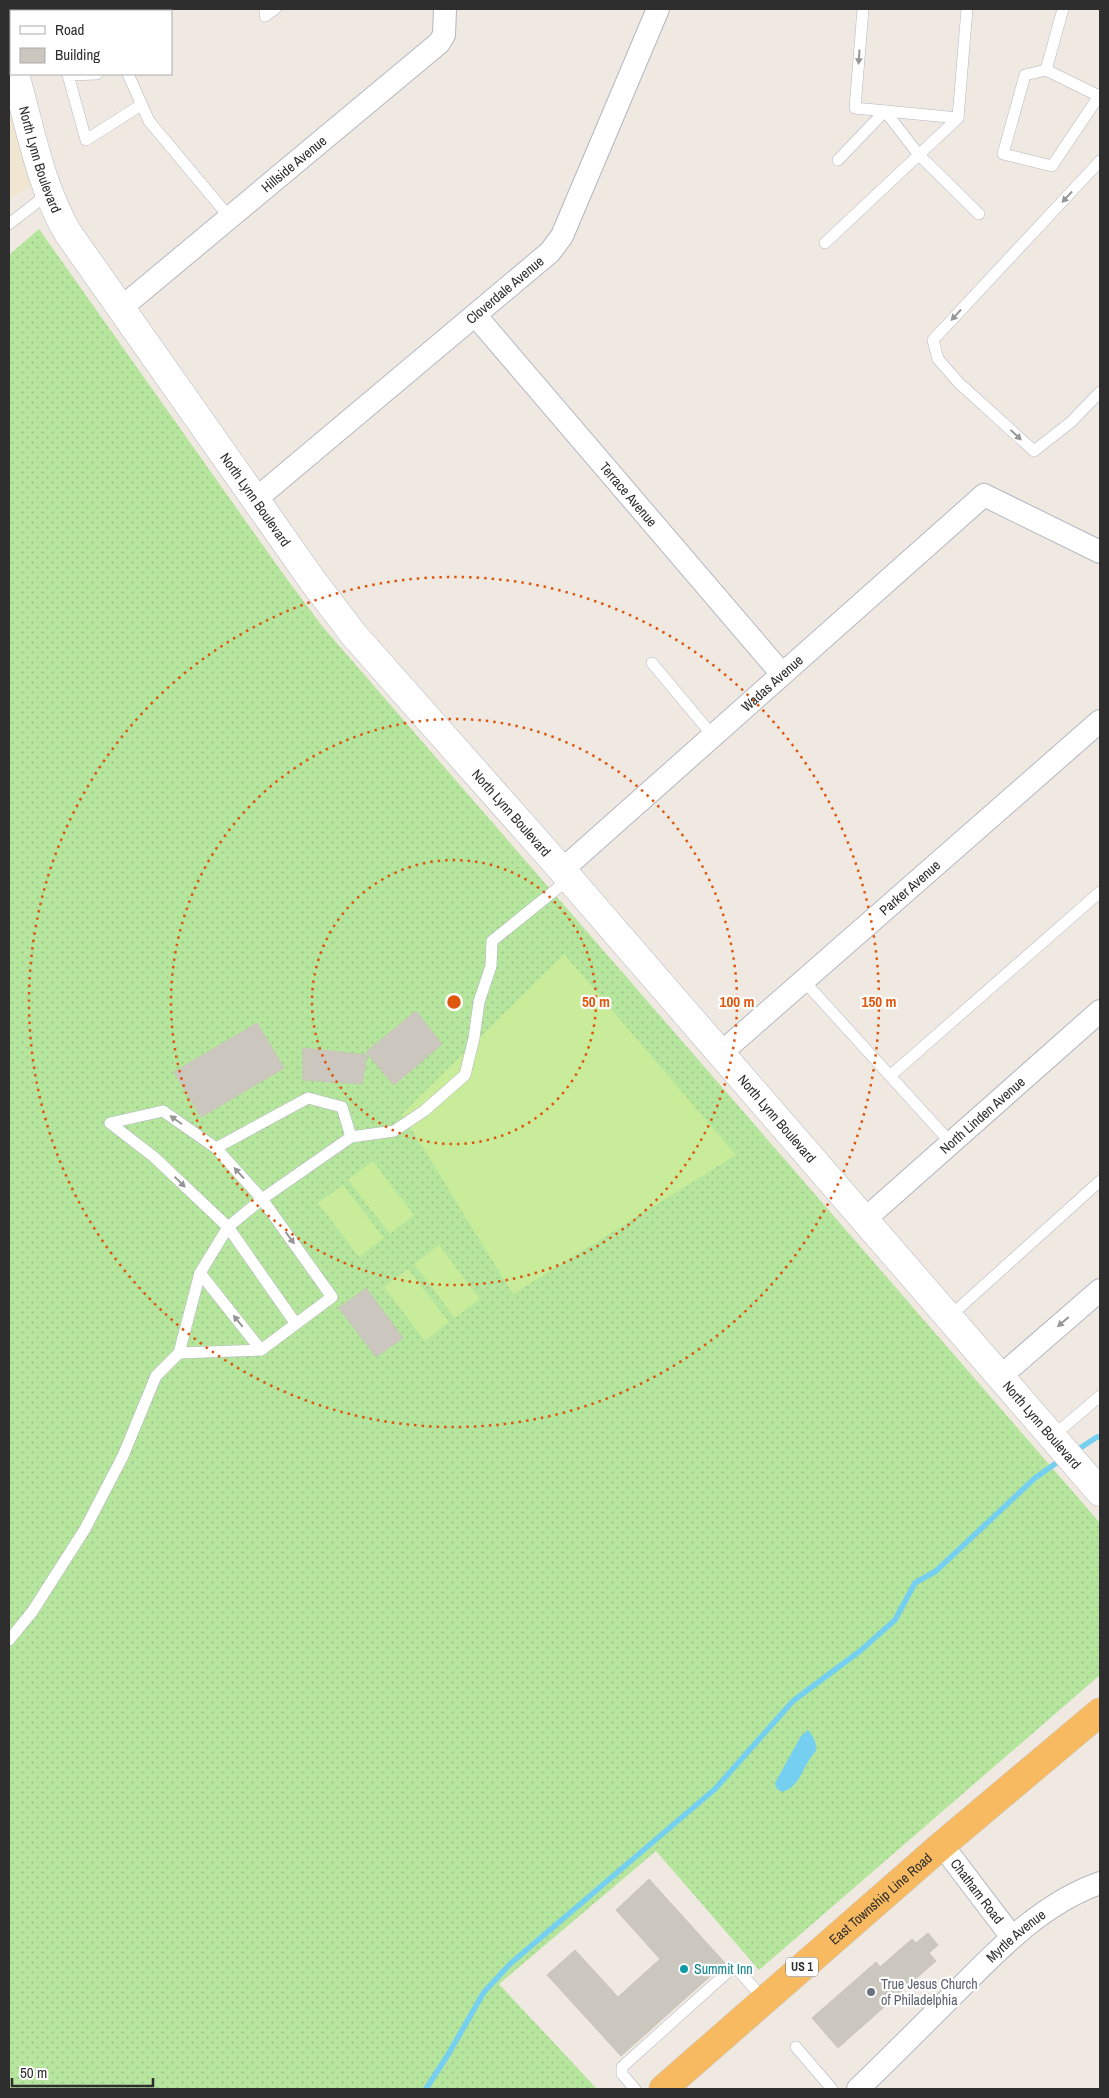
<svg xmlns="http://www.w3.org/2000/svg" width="1109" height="2098" font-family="'Archivo Narrow',sans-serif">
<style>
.education{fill:#f0e6d1}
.grass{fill:url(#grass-dots)}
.pitch{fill:#c9ec9a}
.water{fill:#75cff0}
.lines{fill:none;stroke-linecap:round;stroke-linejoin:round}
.stream{stroke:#75cff0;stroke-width:5.5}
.building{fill:#cbc7bf;stroke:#cbc5ba}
.service-casing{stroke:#b4b7c1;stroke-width:12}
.minor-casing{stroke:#b4b7c1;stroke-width:24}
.tertiary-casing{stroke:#b4b7c1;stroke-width:29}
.trunk-casing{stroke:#c9c9c9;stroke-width:29}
.service{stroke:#fff;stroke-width:11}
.minor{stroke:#fff;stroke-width:22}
.tertiary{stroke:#fff;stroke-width:28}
.trunk{stroke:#f8ba60;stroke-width:28}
.oneway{fill:#969696}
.ring{fill:none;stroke:#df570e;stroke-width:2.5;stroke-dasharray:2.5 5}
.culture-dot{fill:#0f9aa8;stroke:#fff;stroke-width:2}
.worship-dot{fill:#6b7280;stroke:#fff;stroke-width:2}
.labels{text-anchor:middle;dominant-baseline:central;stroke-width:4.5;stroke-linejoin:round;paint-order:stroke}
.shield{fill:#fff;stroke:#6d6d6d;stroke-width:1}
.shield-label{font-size:12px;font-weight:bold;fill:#2e2e2e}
.street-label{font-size:14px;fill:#2e2e2e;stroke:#fff}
.culture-label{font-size:14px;fill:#0d838f;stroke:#fff;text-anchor:start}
.worship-label{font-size:14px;fill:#5b616d;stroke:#fff;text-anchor:start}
.centre{fill:#df570e;stroke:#fff;stroke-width:2.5}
.ring-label{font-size:15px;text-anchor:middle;font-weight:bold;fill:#df570e;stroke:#fff;stroke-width:4.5;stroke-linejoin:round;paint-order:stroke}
</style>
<defs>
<pattern id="grass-dots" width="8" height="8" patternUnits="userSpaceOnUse" patternTransform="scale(1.25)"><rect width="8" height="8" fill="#b6e59e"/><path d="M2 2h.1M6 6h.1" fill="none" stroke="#9dc588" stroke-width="1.8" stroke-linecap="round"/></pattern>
</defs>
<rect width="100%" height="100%" fill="#efe9e1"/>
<path class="education" d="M9 111 33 183 9 201Z"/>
<path class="grass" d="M39 229 281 571 322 626 1100 1523V1675L759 1970 656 1851 499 1984 597 2089H9V255Z"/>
<g class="pitch">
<path d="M564 954 736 1155 513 1294 402 1114Z"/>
<path d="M373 1161 414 1215 390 1234 348 1180Z"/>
<path d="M343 1185 384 1238 359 1257 318 1203Z"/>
<path d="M439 1245 480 1299 455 1318 414 1264Z"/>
<path d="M408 1269 449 1322 425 1341 384 1287Z"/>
</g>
<path class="water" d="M808 1730C812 1735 816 1741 816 1747 817 1752 813 1754 811 1757 801 1771 800 1786 782 1792L776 1788 775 1783 801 1736Z"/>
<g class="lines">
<g class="stream">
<path d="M1074 1452 1097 1437H1100"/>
<path d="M426 2089 449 2053 484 1992 510 1964 715 1789 793 1701 860 1651 895 1620 915 1583 936 1571 1035 1478 1062 1459"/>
</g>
</g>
<g class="building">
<path d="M416 1011 442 1044 394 1085 366 1052Z"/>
<path d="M257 1023 284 1068 201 1117 174 1072Z"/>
<path d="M303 1048 367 1055 362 1084 303 1080Z"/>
<path d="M366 1288 403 1338 376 1357 339 1308Z"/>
<path d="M649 1879 725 1963 621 2056 547 1975 575 1950 618 1997 660 1959 616 1910Z"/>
<path d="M928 1933 938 1945 929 1953 936 1961 838 2048 812 2018 876 1962 880 1967 912 1939 916 1943Z"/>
</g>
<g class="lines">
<defs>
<g id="service">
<path d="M33 9V11"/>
<path d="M128 9 129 11"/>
<path d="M265 9V16L275 9"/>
<path d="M863 9 855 108 958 118 967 9"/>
<path d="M1046 70 1099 96 1052 166 1003 154 1025 75Z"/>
<path d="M1046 70 1063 9"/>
<path d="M97 74 68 75 86 140 141 105"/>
<path d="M128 74 149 121 230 218"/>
<path d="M838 160 885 111 919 155 979 214"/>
<path d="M1100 161 933 340 938 359 959 383 1034 451 1071 422 1100 392"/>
<path d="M9 224 49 193"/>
<path d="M825 243 958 118"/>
<path d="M652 663 713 736"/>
<path d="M803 980 951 1143"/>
<path d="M890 1076 1100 892"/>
<path d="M216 1148 308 1098 342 1107 351 1137"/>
<path d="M200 1273 179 1353 261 1350"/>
<path d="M949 1317 1100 1181"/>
<path d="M296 1324 228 1227 154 1157 110 1123 163 1111 216 1148 262 1199 332 1297 261 1350 200 1273 228 1227 262 1199 351 1137 394 1131 424 1111 465 1075 474 1038 479 1002 491 966 492 941 569 879"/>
<path d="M1053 1436 1100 1396"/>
<path d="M9 1640 32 1612 85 1529 123 1456 156 1376 179 1353"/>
<path d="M796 2047 832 2089"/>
<path d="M635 2089 622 2074V2067L730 1970 736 1968 765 2000"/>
</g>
<g id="minor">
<path id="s1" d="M121 308 439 43 444 35 445 9"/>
<path id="s2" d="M475 315 782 674"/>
<path id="s3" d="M256 499 550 252 562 236 658 9"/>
<path id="s4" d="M562 870 984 495 1100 552"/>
<path id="s5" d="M721 1053 1100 721"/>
<path id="s6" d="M864 1220 1100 1011"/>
<path d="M1001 1376 1100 1290"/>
<path id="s7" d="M942 1845 1012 1937"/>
<path id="s8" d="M858 2089C891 2057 923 2025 956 1992 999 1949 1041 1904 1100 1883"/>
</g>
<g id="tertiary">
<path id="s9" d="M15 74C30 127 40 185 68 233L312 580 354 635 562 870 1100 1492"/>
</g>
<g id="trunk">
<path id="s10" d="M663 2089 942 1845 1100 1712"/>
</g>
</defs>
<use href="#service" class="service-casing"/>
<use href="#minor" class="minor-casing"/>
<use href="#tertiary" class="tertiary-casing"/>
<use href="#trunk" class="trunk-casing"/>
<use href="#service" class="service"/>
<use href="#minor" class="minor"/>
<use href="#tertiary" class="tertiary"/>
<use href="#trunk" class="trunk"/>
</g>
<defs><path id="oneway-solid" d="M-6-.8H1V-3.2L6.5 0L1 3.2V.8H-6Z" transform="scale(1.25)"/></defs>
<g class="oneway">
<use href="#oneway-solid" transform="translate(859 57) rotate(94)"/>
<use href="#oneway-solid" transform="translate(1067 197) rotate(133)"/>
<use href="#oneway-solid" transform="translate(956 315) rotate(133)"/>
<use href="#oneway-solid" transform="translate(1016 435) rotate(43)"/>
<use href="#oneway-solid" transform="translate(176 1120) rotate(-145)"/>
<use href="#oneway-solid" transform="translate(239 1173) rotate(-132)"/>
<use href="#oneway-solid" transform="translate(180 1182) rotate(44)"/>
<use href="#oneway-solid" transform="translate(290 1238) rotate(54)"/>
<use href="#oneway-solid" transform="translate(238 1321) rotate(-129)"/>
<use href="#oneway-solid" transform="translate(1063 1322) rotate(139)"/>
</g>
<g class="ring">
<circle cx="454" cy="1002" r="142"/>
<circle cx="454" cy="1002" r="283"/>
<circle cx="454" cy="1002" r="425"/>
</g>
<circle class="culture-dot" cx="684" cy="1969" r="5"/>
<circle class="worship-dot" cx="871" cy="1992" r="5"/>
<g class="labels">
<rect class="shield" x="786" y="1957.5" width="32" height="19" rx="4"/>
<g class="shield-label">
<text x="802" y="1967">US 1</text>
</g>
<g class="street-label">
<text stroke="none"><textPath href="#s9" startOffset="89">North Lynn Boulevard</textPath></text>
<text stroke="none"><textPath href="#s1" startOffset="225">Hillside Avenue</textPath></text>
<text stroke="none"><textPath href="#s3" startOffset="325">Cloverdale Avenue</textPath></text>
<text stroke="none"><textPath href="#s2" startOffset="236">Terrace Avenue</textPath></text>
<text stroke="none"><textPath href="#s9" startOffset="494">North Lynn Boulevard</textPath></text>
<text stroke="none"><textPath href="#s4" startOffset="281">Wadas Avenue</textPath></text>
<text stroke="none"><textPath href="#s9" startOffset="899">North Lynn Boulevard</textPath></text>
<text stroke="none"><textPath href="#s5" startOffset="251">Parker Avenue</textPath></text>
<text stroke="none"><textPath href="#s6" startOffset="158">North Linden Avenue</textPath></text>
<text stroke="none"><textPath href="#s9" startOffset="1304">North Lynn Boulevard</textPath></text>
<text stroke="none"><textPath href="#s9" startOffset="1709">North Lynn Boulevard</textPath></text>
<text stroke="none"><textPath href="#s7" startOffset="58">Chatham Road</textPath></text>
<text stroke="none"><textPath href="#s10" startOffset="289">East Township Line Road</textPath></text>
<text stroke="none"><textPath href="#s8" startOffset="220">Myrtle Avenue</textPath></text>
</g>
<g class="culture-label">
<text x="694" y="1969">Summit Inn</text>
</g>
<g class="worship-label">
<text x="881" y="1984">True Jesus Church<tspan x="881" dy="16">of Philadelphia</tspan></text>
</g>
</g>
<circle cx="454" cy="1002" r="8" class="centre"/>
<g class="ring-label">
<text x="596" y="1007">50 m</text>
<text x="737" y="1007">100 m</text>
<text x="879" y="1007">150 m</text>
</g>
<rect width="1109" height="2098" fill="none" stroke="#2e2e2e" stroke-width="20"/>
<rect x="10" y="10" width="162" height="65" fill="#ffffff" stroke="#ababab"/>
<rect x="20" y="26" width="25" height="8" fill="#ffffff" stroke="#ababab"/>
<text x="55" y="35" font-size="15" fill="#2e2e2e">Road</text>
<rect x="20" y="48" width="25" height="15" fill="#cbc7bf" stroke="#ababab"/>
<text x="55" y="60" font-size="15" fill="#2e2e2e">Building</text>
<path d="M12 2078v8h141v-8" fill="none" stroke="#2e2e2e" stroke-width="2.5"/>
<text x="20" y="2078" font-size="15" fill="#2e2e2e" stroke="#ffffff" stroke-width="4" paint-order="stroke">50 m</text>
</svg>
